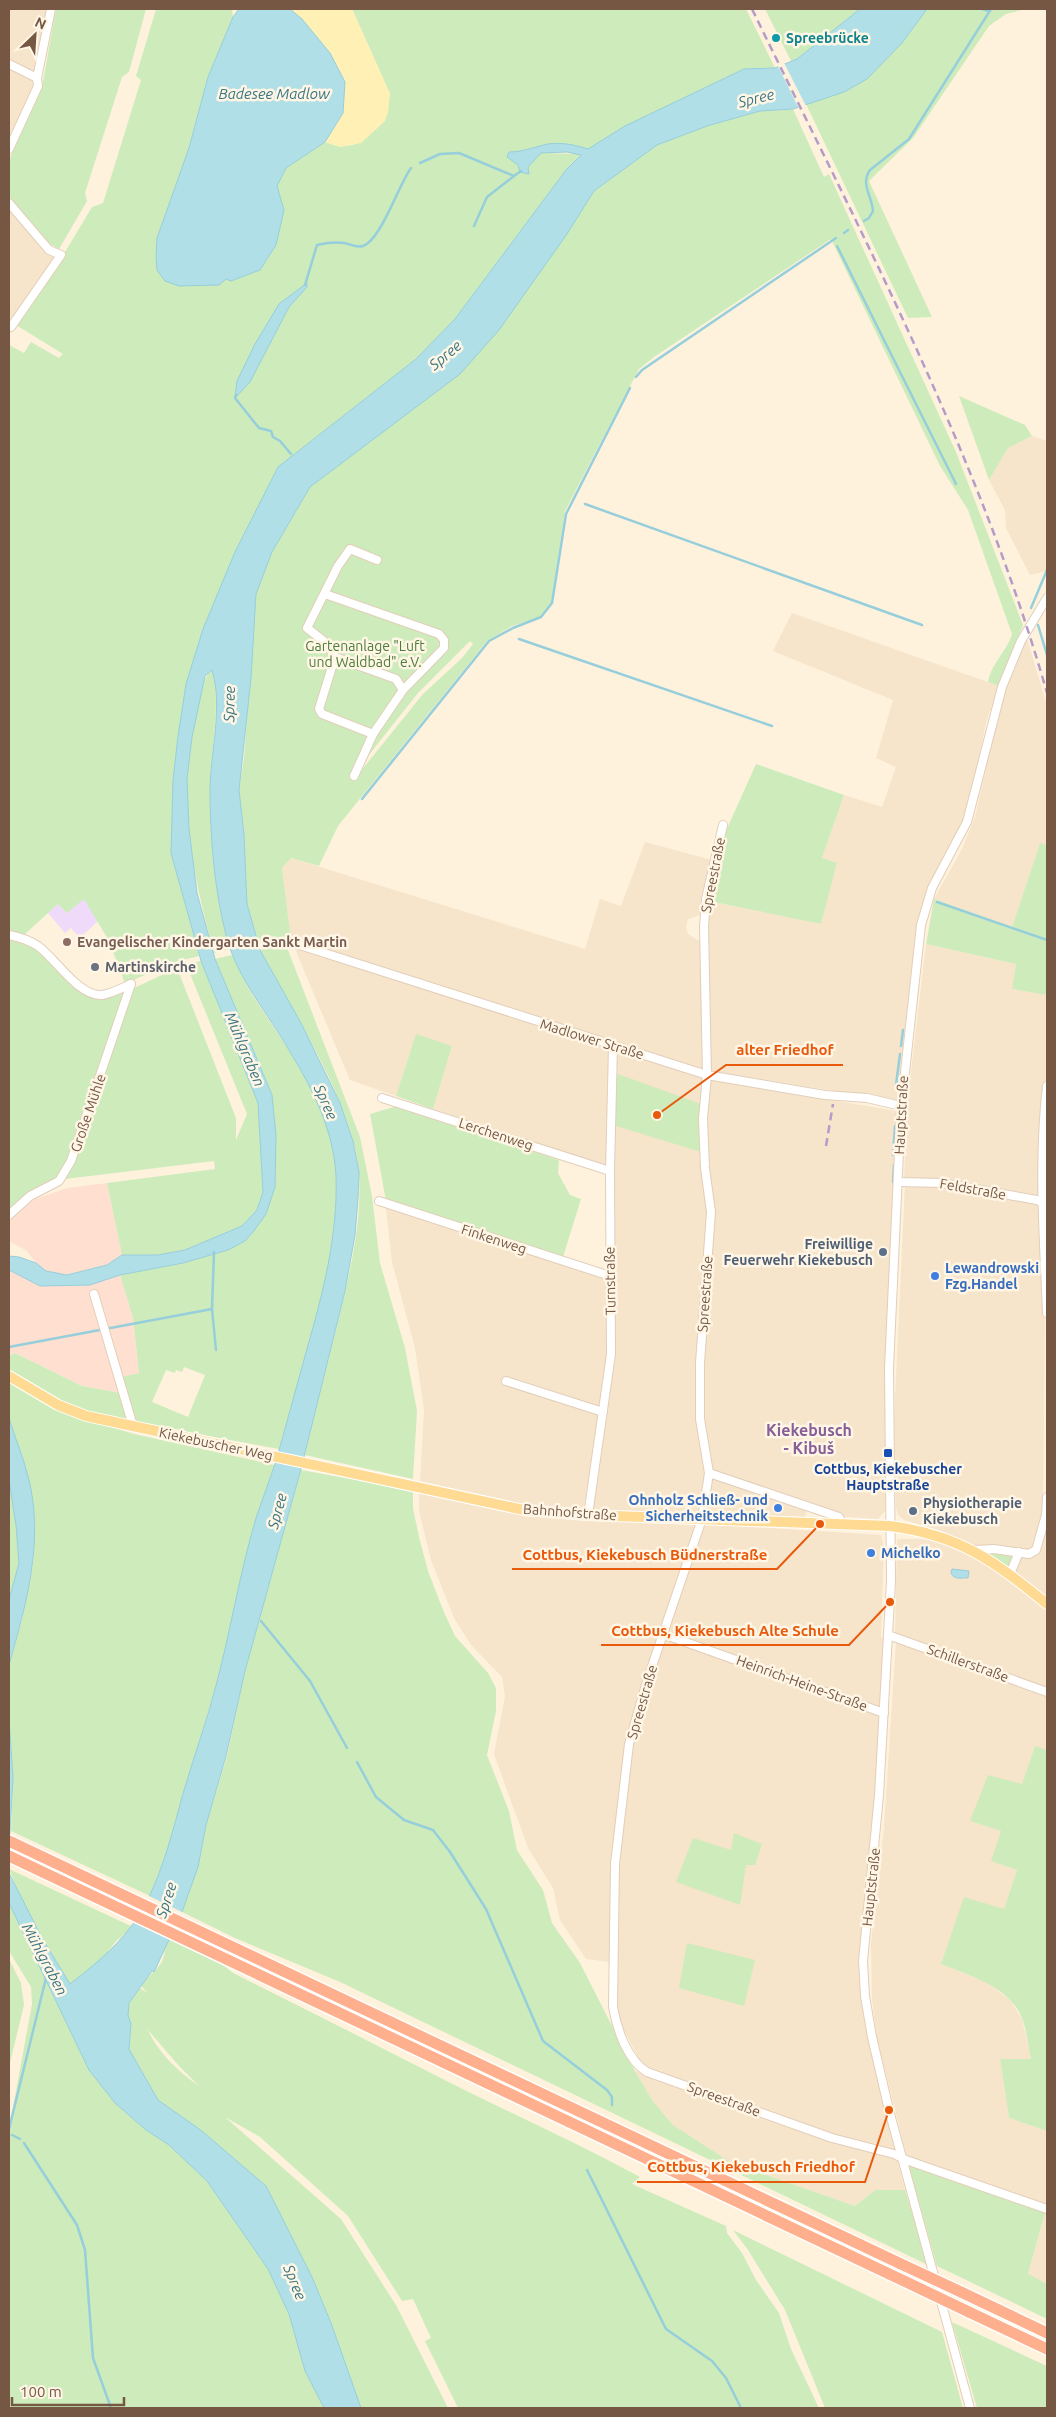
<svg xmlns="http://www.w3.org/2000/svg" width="1056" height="2417" font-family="Ubuntu,sans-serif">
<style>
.residential{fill:#f6e4cb}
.commercial{fill:#ffe0d0}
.education{fill:#efdafa}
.green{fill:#ceecbb;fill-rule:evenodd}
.sand{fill:#fff1b6}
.water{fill:#b1dfe8;stroke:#96cedb}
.pier{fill:#fef2dd}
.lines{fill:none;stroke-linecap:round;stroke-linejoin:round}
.stream{stroke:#96cedb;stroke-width:2.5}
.minor-casing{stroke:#e2ceb9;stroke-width:10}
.major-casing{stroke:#fff;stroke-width:12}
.highway-casing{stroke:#fff;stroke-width:14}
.minor{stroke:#fff;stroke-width:8}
.major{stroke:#ffda93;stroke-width:10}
.highway{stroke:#feaf8e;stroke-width:11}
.rail{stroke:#b49cc7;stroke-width:2.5;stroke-dasharray:8 5;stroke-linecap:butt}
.highway-bridge-casing{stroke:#fff;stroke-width:14;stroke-linecap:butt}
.highway-bridge{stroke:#feaf8e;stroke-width:11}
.culture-dot{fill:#0f9aa8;stroke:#fff6e5;stroke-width:2}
.education-dot{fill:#8d6e63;stroke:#fff6e5;stroke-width:2}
.worship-dot{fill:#6b7280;stroke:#fff6e5;stroke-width:2}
.service-dot{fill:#5c6f8a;stroke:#fff6e5;stroke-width:2}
.shop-dot{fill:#3f7fe0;stroke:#fff6e5;stroke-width:2}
.transit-dot{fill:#1a4fb4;stroke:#fff6e5;stroke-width:2}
.labels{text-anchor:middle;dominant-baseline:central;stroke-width:5;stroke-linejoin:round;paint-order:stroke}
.culture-label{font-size:14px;font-weight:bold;fill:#0d838f;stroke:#fff6e5;text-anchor:start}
.park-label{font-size:14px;fill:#4c7c3b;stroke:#fff6e5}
.street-label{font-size:14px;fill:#755744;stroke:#fff6e5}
.education-label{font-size:14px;font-weight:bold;fill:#785e54;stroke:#fff6e5;text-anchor:start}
.worship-label{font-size:14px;font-weight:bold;fill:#5b616d;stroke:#fff6e5;text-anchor:start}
.service-label{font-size:14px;font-weight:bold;fill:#4e5e75;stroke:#fff6e5;text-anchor:end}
.shop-label{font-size:14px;font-weight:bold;fill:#366cbe;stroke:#fff6e5;text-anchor:start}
.transit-label{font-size:14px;font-weight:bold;fill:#164399;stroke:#fff6e5}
.water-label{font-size:15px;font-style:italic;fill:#3a7684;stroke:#fff6e5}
.quarter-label{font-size:16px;font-weight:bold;fill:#875f99;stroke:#fff6e5}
.leader{fill:none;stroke:#e8590c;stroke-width:2}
.callout-dot{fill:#e8590c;stroke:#fff6e5;stroke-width:2}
.callout-label{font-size:15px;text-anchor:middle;font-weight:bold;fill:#e8590c;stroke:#fff6e5;stroke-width:5;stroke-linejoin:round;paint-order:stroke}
</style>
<rect width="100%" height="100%" fill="#fef2dd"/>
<g class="residential">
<path d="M9 9H48L34 85 9 140Z"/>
<path d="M9 210 44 252 54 258 14 316 9 319Z"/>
<path d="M1032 436 1047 441V571L1030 575 1006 528 1005 510 989 480 1008 448Z"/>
<path d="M792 613 999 686 987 719 966 816 953 844 927 888 923 904 912 964 897 1101 710 1071 706 928 709 901 821 924 837 863 822 858 844 795 882 807 896 767 876 758 893 700 773 651Z"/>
<path d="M1027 638 1047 706V845L1040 843 1012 927 934 899 962 849 975 817 1001 702Z"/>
<path d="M645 842 712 860 700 915 688 919 686 926 688 934 699 941 701 946 702 1069 291 939 282 868 291 858 585 949 600 899 621 906Z"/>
<path d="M926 944 1016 964 1012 989 1047 995V1069L1041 1118 1039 1196 942 1180 904 1179 907 1106Z"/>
<path d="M295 949 609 1047 606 1166 433 1109 452 1046 416 1035 396 1096 350 1080Z"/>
<path d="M622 1052 703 1077 699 1129 707 1213 697 1364 696 1421 705 1471 699 1514 593 1511 614 1355 612 1175 615 1057Z"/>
<path d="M713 1080 896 1111 895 1183 885 1368V1511L878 1519 845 1517 714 1471 711 1465 703 1419 704 1363 713 1212 708 1163 707 1119 710 1082Z"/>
<path d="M905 1184 941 1185 1038 1203 1041 1208 1045 1319 1043 1515 1033 1548 1028 1551 973 1545 942 1531 904 1520 898 1515 896 1508 894 1420Z"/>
<path d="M386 1208 606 1278 608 1354 583 1511 527 1505 420 1481 424 1410 415 1348 392 1262Z"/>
<path d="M712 1477 807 1508 805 1517 707 1514Z"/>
<path d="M419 1493 522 1513 697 1524 642 1681 626 1743 610 1962 586 1959 560 1920 553 1888 528 1848 494 1754 505 1696 502 1677 471 1645 454 1618 431 1560 419 1511Z"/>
<path d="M704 1524 881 1535 884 1546 881 1637 885 1638 881 1709 666 1633Z"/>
<path d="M1047 1525V1597L1014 1572 1021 1556 1030 1557 1039 1550Z"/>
<path d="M897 1539H926L945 1543 971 1554 1009 1578 1047 1609V1689L895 1633Z"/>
<path d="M664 1637 880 1715 876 1798 861 1943 860 1975 867 2035 895 2151 834 2136 642 2065 621 2024 617 2009 619 1861 632 1748 649 1682Z"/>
<path d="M896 1641 1047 1696V1750L1035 1747 1022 1784 970 1821 1001 1831 1017 1870 1004 1910 941 1964 988 1983 1010 2000 1022 2019 1031 2059H1000L1009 2118 1047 2131V2205L907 2158 877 2038 872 2000 871 1943 884 1827Z"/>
<path d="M635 2071 832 2141 897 2159 905 2190H875L855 2206 732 2163 673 2125 652 2100Z"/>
<path d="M1045 2213 1047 2214V2284L1028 2275Z"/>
</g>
<g class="commercial">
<path d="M107 1183 122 1255 107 1265 67 1275 46 1271 36 1263 27 1251 9 1241V1220L27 1202 67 1188Z"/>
<path d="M9 1270 40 1286 90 1285 120 1275 133 1318 139 1373 121 1393 82 1386 15 1353 9 1356Z"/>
</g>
<path class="education" d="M84 898 98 921 80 938 71 928 65 933 48 913 58 904 67 913Z"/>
<g class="green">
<path d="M56 9H146L129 72 122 77 85 193 87 201 59 249 50 244 9 197V160L42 87Z"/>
<path d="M156 9H232L233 17 208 77 189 148 179 286 196 285 260 270 276 245 284 210 277 186 286 168 325 142C367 157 375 126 390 94L352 9H746L775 68H765C703 90 644 114 588 149 561 141 547 145 521 152L518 165 529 174 528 167 541 153 581 154 566 170 455 319 416 359 278 467 203 629 186 684 178 736 171 853 199 956 171 963 125 984 109 941 84 899 67 913 58 904 24 935 9 931V345L24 353 31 342 59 358 63 354 16 325 65 252 92 207 103 203 141 80 136 76Z"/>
<path d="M765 9H860L797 59 791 61Z"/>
<path d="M927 9H1026L1006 14 989 26 913 138 869 181 932 317 908 318 806 104 844 92 902 43Z"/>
<path d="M793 109 824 177 829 174 956 452 1023 625 999 686 988 682C991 664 1007 651 1012 634L968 510 940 466 831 239 654 357 639 369 565 511 551 603 540 617 512 626 487 641 338 826 319 866 291 858 282 868 291 939 258 943 247 904 244 835 239 790 244 757 256 594 272 552 310 487 349 456 567 234 594 191 657 145 707 126 760 111ZM470 641 473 644 462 658 423 694 427 689 356 777 353 775 418 693Z"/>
<path d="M959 396 1025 425 1032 436 1008 448 989 480Z"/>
<path d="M212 669C222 709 210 750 210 790 210 843 215 899 230 949L214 953C199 897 185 838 187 779 187 758 192 736 196 715 199 700 201 680 212 669Z"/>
<path d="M756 764 844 795 822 858 837 863 821 924 709 901 725 833Z"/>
<path d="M1040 843 1047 845V995L1012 989 1016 964 926 944 934 899 1012 927Z"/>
<path d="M9 938 37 948 84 994C100 1001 111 997 126 991L68 1161 56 1179 9 1210Z"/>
<path d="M286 945 360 1137 372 1196 380 1263 405 1348 417 1411 413 1479 305 1455C313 1418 323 1382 332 1345 347 1284 371 1202 353 1140 333 1072 293 1012 260 950Z"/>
<path d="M232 955C240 970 246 985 255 999 282 1041 314 1082 329 1131 356 1224 304 1359 279 1449L136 1423 121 1377 139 1373 133 1318 120 1275 183 1263 228 1250 266 1214 275 1187 276 1136 267 1083 215 959ZM184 1367 205 1375 188 1417 152 1402 166 1370 175 1373 176 1370 182 1372Z"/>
<path d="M201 961 258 1103 263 1192 257 1210 242 1226 185 1250 158 1255H122L107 1183 215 1169 214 1161 65 1179 74 1163 132 989 177 968 236 1118V1140L247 1114 186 964Z"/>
<path d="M416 1034 452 1046 433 1109 396 1096Z"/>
<path d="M615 1073 701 1104V1152L613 1125Z"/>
<path d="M397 1106 559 1160 558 1173 570 1195 581 1199 563 1257 386 1201 370 1114Z"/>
<path d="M15 1353 82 1386 121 1393 129 1422 67 1406 9 1370V1356Z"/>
<path d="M9 1381 94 1422 134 1434 275 1465 256 1519 216 1686 182 1798 172 1839 150 1896 11 1831 13 1778 9 1718V1665L22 1620 33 1564 35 1523 29 1481 9 1418Z"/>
<path d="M301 1470 413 1490V1508L419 1537 428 1571 443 1610 455 1636 488 1673 496 1688V1711L487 1755 509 1811 517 1850 543 1890 552 1923 580 1963 635 2071 652 2100 673 2125 732 2163 855 2206 875 2190H905L928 2265 340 1982 235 1938 182 1912 198 1867 206 1825 227 1756 245 1671Z"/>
<path d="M9 1481 16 1525 19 1563 9 1600Z"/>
<path d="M986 1553 1015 1555 1009 1568Z"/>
<path d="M1035 1746 1047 1750V2131L1009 2118 1000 2059H1031C1028 2047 1027 2033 1023 2021 1012 1987 970 1976 941 1964L964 1897 1004 1909 1017 1870 991 1861 1001 1831 970 1821 988 1775 1022 1784Z"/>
<path d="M734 1833 762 1844 755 1865H746L740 1905 676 1882 693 1838 731 1850Z"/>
<path d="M9 1869 133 1927 116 1941 103 1958 69 1985 23 1903Z"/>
<path d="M9 1903 89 2070 115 2103 146 2130 169 2145 207 2181 268 2269 289 2314 305 2371 324 2408H9V2129L32 2004 31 1987 9 1951Z"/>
<path d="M169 1939 223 1965 233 1973C300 2006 366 2040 433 2074 501 2109 572 2140 640 2177L632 2184 726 2226 727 2233 742 2253 756 2280 779 2313 791 2349 819 2408H458L425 2341 431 2338 413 2299 402 2301 348 2216 260 2137 225 2117 341 2219 396 2305 448 2408H361L331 2323 312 2277 266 2186 202 2131 158 2100 129 2049 131 2024 128 2015 129 2003 138 1987 148 1993 140 1985C147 1977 161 1967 163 1959 164 1954 166 1946 169 1939ZM148 2030 179 2066 199 2086C179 2072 158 2053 148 2030Z"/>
<path d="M687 1943 755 1960 744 2006 679 1988Z"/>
<path d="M9 1959 21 1983 24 2005 9 2067Z"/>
<path d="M908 2163 1045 2213 1028 2274 1047 2284V2319L937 2266Z"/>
<path d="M733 2230 942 2332 963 2408H825L785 2310 748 2250Z"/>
<path d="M952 2322 1047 2366V2408H977Z"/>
</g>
<path class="sand" d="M290 9H352L390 94 388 112 385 121 361 143 340 147 325 142 345 82C330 54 314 29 290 9Z"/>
<g class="water">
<path d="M239 9H290L302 19 330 53 345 82 343 113 325 142 286 168 277 186 284 210 276 245 260 270 231 281 226 279 219 285 179 286 165 281 157 270 156 256 157 238 189 148 208 77 233 17Z"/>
<path d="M860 9H927L902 43 867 79 844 92 793 109 760 111 707 126 657 145 594 191 567 234 499 330 460 374 310 487 272 552 256 594 251 678 239 790 244 835 247 904 260 950 301 1023 340 1103 353 1141 359 1172 358 1198 355 1235 345 1291 301 1469 245 1671 226 1756 206 1825 198 1867 182 1912 154 1972 152 1971 129 2003 128 2015 131 2024 129 2049 158 2100 202 2131 266 2186 312 2277 331 2323 361 2408H324L305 2371 289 2314 268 2269 207 2181 169 2145 146 2130 115 2103 89 2070 9 1903V1873L42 1938 70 1984C102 1959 131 1935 149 1897 164 1865 173 1831 182 1797 193 1759 207 1721 217 1682 231 1628 240 1572 256 1518 262 1500 269 1482 275 1464 286 1426 296 1388 307 1349 323 1292 338 1236 336 1176 334 1132 313 1089 290 1052 268 1013 237 979 226 935 214 888 210 836 210 788 211 749 223 707 212 670L205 676 192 737 187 779 189 829 197 893 215 959 272 1095 276 1136 275 1187 266 1214 253 1232 245 1241 228 1250 183 1263 120 1275 90 1285 40 1286 9 1270V1256L19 1257 36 1263 46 1271 67 1275 107 1265 122 1255H158L185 1250 242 1226 257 1210 263 1192 258 1103 201 961 171 853 173 780 178 736 186 684 203 629 235 552 278 467 416 359 455 319 566 170 581 155 567 152 541 153 528 167 529 174 520 172 518 165 507 157 509 152C523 152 534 147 548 144 562 142 575 145 588 149L625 126 744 69 775 68 797 59Z"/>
<path d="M307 283V287L289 307 250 382 235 398 237 381 255 344 279 304Z"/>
<path d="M9 1418C15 1438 24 1459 29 1480 44 1542 26 1605 9 1665V1600L19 1563 16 1525 9 1481Z"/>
<path d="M952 1569 969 1571 968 1578C962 1577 955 1581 951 1573Z"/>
<path d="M9 1718 13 1778 9 1848Z"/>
</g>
<g class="pier">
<path d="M783 61 806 106 799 109 777 64Z"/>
<path d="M147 1895 184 1913 171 1940 133 1922Z"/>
</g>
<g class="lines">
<g class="stream">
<path d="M982 9 989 11"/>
<path d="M1045 9H1047"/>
<path d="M420 163 440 154 459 153 514 176 521 171"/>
<path d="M864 221 869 218 873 211C872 196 860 184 870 170L909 139 991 9"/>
<path d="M474 226 487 197 514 176"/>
<path d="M844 233 848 230"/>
<path d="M837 246 956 484"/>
<path d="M305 285 317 245C326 243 335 242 344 243 350 244 357 248 363 246 381 240 399 184 411 168"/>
<path d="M636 377 642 370 836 238"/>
<path d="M236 395 235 398 259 428 271 431 273 437 280 441 291 454"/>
<path d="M585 504 922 625"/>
<path d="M1031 608 1047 570"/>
<path d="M1038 625 1047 655"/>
<path d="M519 639 772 726"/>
<path d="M362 799 489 641 513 628 541 617 552 603 566 514 630 388"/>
<path d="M937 902 1047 940"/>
<path d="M901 1046 903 1030"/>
<path d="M896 1085 900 1054"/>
<path d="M893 1155 895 1126"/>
<path d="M893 1182 894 1165"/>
<path d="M214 1252 212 1309 216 1350"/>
<path d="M9 1347 212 1309"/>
<path d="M261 1621 310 1681 347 1748"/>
<path d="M357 1762 376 1797 404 1820 433 1830 450 1852 486 1909 543 2041 607 2090 612 2097V2105"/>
<path d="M9 2129 46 1978"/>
<path d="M12 2135 20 2139"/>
<path d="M24 2143 77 2225 85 2250 93 2358 111 2408"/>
<path d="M587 2170 666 2329 712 2361 726 2378 741 2408"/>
</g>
<defs>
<g id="minor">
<path d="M9 64 37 78"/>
<path d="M9 149 38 86 37 78 51 9"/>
<path d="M9 203 49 250 61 255 11 327 9 326"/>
<path d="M325 594 439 634 444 640V648L403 690 373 734 354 776"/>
<path d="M335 657 325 642 307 628 338 566 350 549 377 560"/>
<path d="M373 734 322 714 319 709 335 657 396 679 403 690"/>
<path d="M723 825 706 899 704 927 707 1075 703 1119 705 1168 711 1212 700 1363V1419L709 1473 702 1519 647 1681 629 1744 615 1864 613 2007C617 2029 627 2060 647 2072L832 2138 894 2154 906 2160 1047 2209"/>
<path d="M9 935C19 937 29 940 38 946 56 959 79 997 102 995 111 994 122 988 131 984"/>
<path d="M290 942 707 1075 825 1095 867 1098 901 1106"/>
<path d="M1047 1086C1038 1162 1044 1237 1047 1313"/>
<path d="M382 1098 610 1171"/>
<path d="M898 1182 942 1183 1037 1200 1045 1204"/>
<path d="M379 1201 610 1276"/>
<path d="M9 1215 30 1196 59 1181 71 1161 131 984"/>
<path d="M94 1294 133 1426"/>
<path d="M506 1381 603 1412"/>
<path d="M709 1473 839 1517 843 1525"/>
<path d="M588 1515 611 1354 610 1171 613 1046"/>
<path d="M974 1550 994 1549 1029 1554 1036 1550 1046 1515 1047 1497"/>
<path d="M1010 1574 1019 1552"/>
<path d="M663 1634 884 1713"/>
<path d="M888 1635 1047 1692"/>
<path d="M970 2408 889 2110 872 2037 865 1996 863 1961 879 1795 891 1581 889 1368 901 1109 921 925 932 888 967 822 1002 687 1021 641 1047 598"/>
</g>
<path id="major" d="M9 1376 58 1405 86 1416 524 1510 588 1515 890 1526C960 1535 994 1561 1047 1604"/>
<g id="highway">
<path d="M9 1841 901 2264"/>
<path d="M9 1856 923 2290"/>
<path d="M961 2292 1047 2333"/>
<path d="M969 2312 1047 2349"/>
</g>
</defs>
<use href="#minor" class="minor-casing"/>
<use href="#major" class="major-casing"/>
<use href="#highway" class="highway-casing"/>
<use href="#minor" class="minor"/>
<use href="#major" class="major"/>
<use href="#highway" class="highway"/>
<g class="rail">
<path d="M752 9C860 231 979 454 1047 693"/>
<path d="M826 1146 833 1104"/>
</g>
<defs>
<g id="highway-bridge">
<path d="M901 2264 961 2292"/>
<path d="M923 2290 969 2312"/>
</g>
</defs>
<use href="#highway-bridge" class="highway-bridge-casing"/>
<use href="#highway-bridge" class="highway-bridge"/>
</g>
<circle class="culture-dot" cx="776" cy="38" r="5"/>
<circle class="education-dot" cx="67" cy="942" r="5"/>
<circle class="worship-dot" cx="95" cy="967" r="5"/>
<g class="service-dot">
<circle cx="883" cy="1252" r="5"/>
<circle cx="913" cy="1511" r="5"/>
</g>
<g class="shop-dot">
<circle cx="935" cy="1276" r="5"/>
<circle cx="778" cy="1508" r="5"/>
<circle cx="871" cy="1553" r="5"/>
</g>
<rect class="transit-dot" x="883" y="1448" width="10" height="10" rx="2.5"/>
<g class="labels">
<g class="culture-label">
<text x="786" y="38">Spreebrücke</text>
</g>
<g class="park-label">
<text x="365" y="646">Gartenanlage "Luft<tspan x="365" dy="16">und Waldbad" e.V.</tspan></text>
</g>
<g class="street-label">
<text transform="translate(713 875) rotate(-79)">Spreestraße</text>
<text transform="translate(592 1039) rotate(17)">Madlower Straße</text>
<text transform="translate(88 1113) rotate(-71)">Große Mühle</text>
<text transform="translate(901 1115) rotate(-87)">Hauptstraße</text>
<text transform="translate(496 1134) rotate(18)">Lerchenweg</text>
<text transform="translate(973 1189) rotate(10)">Feldstraße</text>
<text transform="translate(494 1239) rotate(18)">Finkenweg</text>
<text transform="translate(610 1281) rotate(-91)">Turnstraße</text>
<text transform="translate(705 1294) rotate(-86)">Spreestraße</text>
<text transform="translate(216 1444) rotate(12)">Kiekebuscher Weg</text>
<text transform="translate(570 1512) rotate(4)">Bahnhofstraße</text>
<text transform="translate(968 1663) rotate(20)">Schillerstraße</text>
<text transform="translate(802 1683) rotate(20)">Heinrich-Heine-Straße</text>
<text transform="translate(642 1702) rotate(-74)">Spreestraße</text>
<text transform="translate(871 1887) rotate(-84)">Hauptstraße</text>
<text transform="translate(724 2099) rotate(20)">Spreestraße</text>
</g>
<g class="education-label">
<text x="77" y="942">Evangelischer Kindergarten Sankt Martin</text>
</g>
<g class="worship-label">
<text x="105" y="967">Martinskirche</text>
</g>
<g class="service-label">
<text x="873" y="1244">Freiwillige<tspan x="873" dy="16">Feuerwehr Kiekebusch</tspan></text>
<text x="923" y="1503" text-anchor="start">Physiotherapie<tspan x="923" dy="16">Kiekebusch</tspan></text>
</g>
<g class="shop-label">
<text x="945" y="1268">Lewandrowski<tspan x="945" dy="16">Fzg.Handel</tspan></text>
<text x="768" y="1500" text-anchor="end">Ohnholz Schließ- und<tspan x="768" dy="16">Sicherheitstechnik</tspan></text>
<text x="881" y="1553">Michelko</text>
</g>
<g class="transit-label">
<text x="888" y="1469">Cottbus, Kiekebuscher<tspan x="888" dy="16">Hauptstraße</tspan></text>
</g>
<g class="water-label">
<text x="274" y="93">Badesee Madlow</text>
<text transform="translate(756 98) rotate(-14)">Spree</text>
<text transform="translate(445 355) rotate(-40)">Spree</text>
<text transform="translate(229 704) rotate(-89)">Spree</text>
<text transform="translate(245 1049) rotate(67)">Mühlgraben</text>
<text transform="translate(326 1102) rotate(66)">Spree</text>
<text transform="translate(277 1511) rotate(-75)">Spree</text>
<text transform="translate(166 1900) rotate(-72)">Spree</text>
<text transform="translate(45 1959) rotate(62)">Mühlgraben</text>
<text transform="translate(295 2282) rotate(68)">Spree</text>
</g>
<g class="quarter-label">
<text x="809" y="1430">Kiekebusch<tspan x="809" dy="18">- Kibuš</tspan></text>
</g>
</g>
<path class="leader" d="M657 1115L726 1065H843M820 1524L777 1569H512M890 1602L849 1645H601M889 2110L865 2182H637"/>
<g class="callout-dot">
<circle cx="657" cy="1115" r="5"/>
<circle cx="820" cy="1524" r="5"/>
<circle cx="890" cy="1602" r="5"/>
<circle cx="889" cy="2110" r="5"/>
</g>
<g class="callout-label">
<text x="785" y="1055">alter Friedhof</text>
<text x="645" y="1560">Cottbus, Kiekebusch Büdnerstraße</text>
<text x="725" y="1636">Cottbus, Kiekebusch Alte Schule</text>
<text x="751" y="2172">Cottbus, Kiekebusch Friedhof</text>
</g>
<rect width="1056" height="2417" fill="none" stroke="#755744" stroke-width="20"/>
<g transform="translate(35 35) rotate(25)" stroke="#fff6e5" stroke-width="4" paint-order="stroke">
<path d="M0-4L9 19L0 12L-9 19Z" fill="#755744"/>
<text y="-8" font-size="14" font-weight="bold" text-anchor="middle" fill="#755744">N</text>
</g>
<path d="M12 2397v8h112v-8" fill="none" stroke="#755744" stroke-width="2.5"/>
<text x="20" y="2397" font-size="15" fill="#755744" stroke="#fff6e5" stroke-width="4" paint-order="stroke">100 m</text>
</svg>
